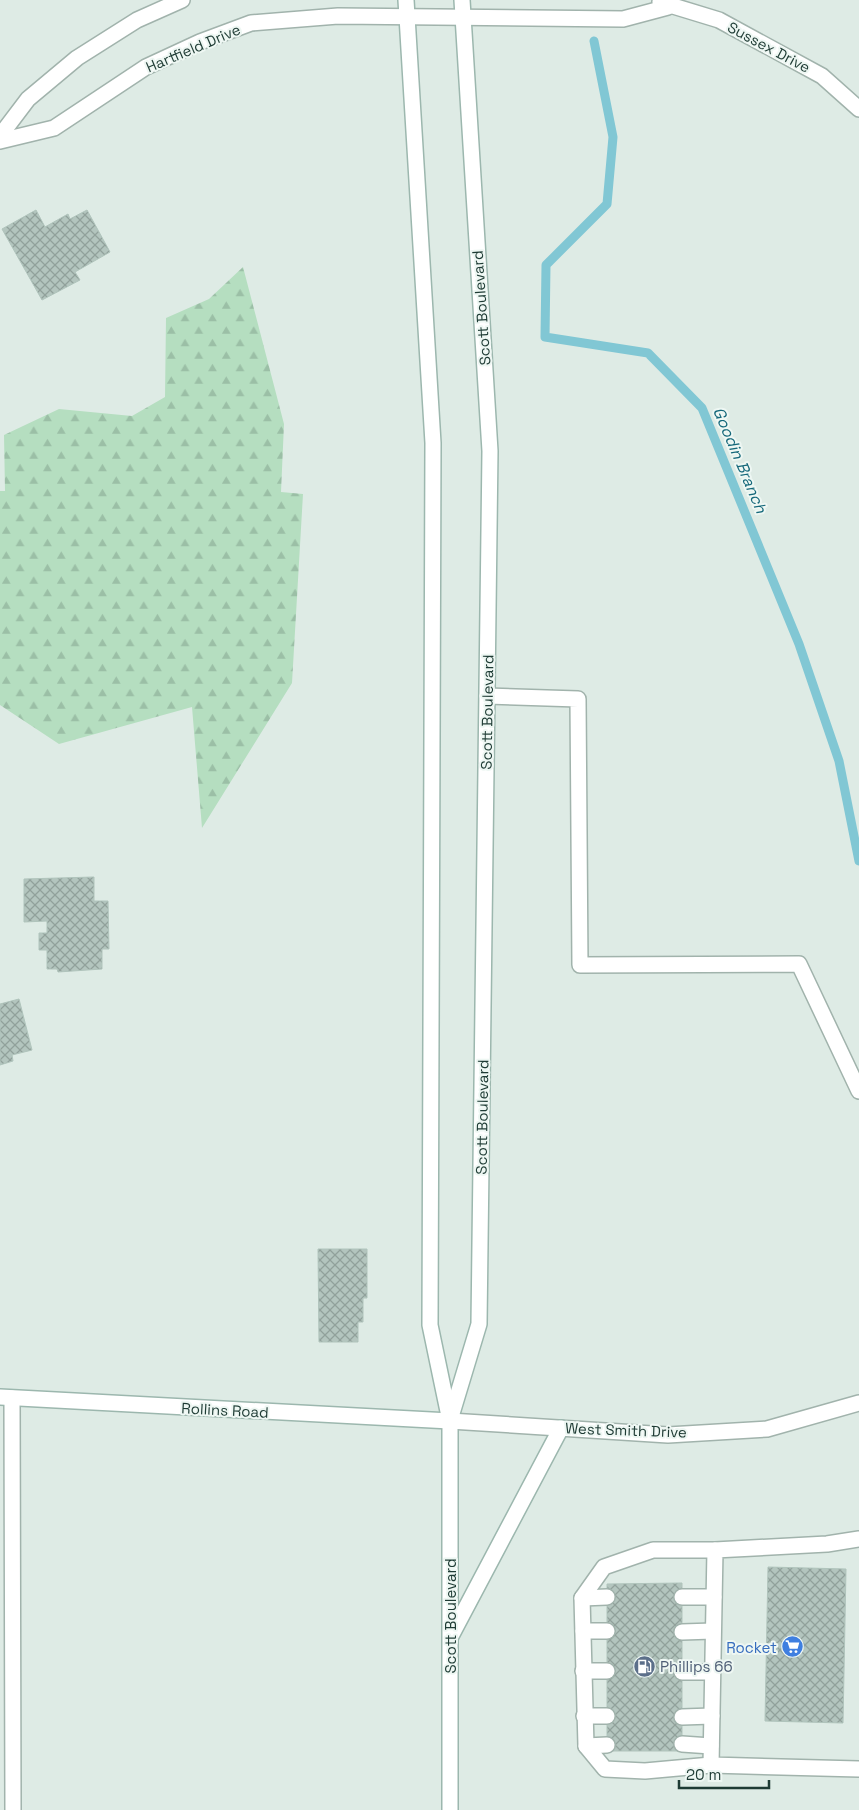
<svg xmlns="http://www.w3.org/2000/svg" width="859" height="1810" font-family="'Space Grotesk',sans-serif">
<style>
.forest{fill:url(#forest-firs)}
.lines{fill:none;stroke-linecap:round;stroke-linejoin:round}
.stream{stroke:#81c7d4;stroke-width:9}
.building{fill:url(#building-cross-hatch);stroke:#b0c4bc}
.lane-casing{stroke:#a1b3ac;stroke-width:18}
.street-casing{stroke:#a1b3ac;stroke-width:18}
.secondary-casing{stroke:#9cb7ae;stroke-width:18}
.lane{stroke:#fff;stroke-width:15}
.street{stroke:#fff;stroke-width:15}
.secondary{stroke:#fff;stroke-width:15}
.labels{text-anchor:middle;dominant-baseline:central;stroke-width:4;stroke-linejoin:round;paint-order:stroke}
.street-label{font-size:15px;fill:#1e3b34;stroke:#eef7f3}
.shop-label{font-size:15px;fill:#366cbe;stroke:#eef7f3;text-anchor:end}
.service-label{font-size:15px;fill:#4e5e75;stroke:#eef7f3;text-anchor:start}
.water-label{font-size:16px;font-style:italic;fill:#15687a;stroke:#eef7f3}
</style>
<defs>
<pattern id="forest-firs" width="22" height="20" patternUnits="userSpaceOnUse" patternTransform="scale(1.25)"><rect width="22" height="20" fill="#b5dec0"/><path d="M5 1l3.5 6h-7zM16 11l3.5 6h-7z" fill="#9bbfa6"/></pattern>
<pattern id="building-cross-hatch" width="8" height="8" patternUnits="userSpaceOnUse" patternTransform="scale(1.25)"><rect width="8" height="8" fill="#b3c5be"/><path d="M0 0l8 8M0 8l8-8" fill="none" stroke="#91a19b"/></pattern>
</defs>
<rect width="100%" height="100%" fill="#deebe5"/>
<path class="forest" d="M243 267 284 424 281 492 303 494 292 683 202 828 192 707 59 744 0 705V491H5L4 435 59 409 132 416 165 397 166 318 209 299Z"/>
<g class="lines">
<path class="stream" d="M594 41 613 137 607 204 546 265 545 337 648 353 702 408 799 644 839 761 859 861"/>
</g>
<g class="building">
<path d="M36 210 45 227 68 214 70 219 87 210 110 252 75 272 80 280 42 300 2 229Z"/>
<path d="M94 877V901H108L109 949H102V969L58 972 57 969H47V950H39V933H47V921L24 922V879Z"/>
<path d="M19 999 32 1050 12 1055 13 1061 0 1065V1004Z"/>
<path d="M318 1249H367V1298H363V1322H358V1342H319Z"/>
<path d="M768 1567 846 1569 843 1723 765 1721Z"/>
<path d="M682 1583V1751H607V1584Z"/>
</g>
<g class="lines">
<defs>
<g id="lane">
<path d="M487 696 578 699 580 965 799 964 859 1091"/>
<path d="M859 1539 827 1544 715 1550 711 1765 859 1769"/>
<path d="M682 1597H714"/>
<path d="M582 1598 607 1597"/>
<path d="M583 1631H607"/>
<path d="M682 1632 713 1631"/>
<path d="M583 1671H607"/>
<path d="M682 1672H712"/>
<path d="M584 1716H607"/>
<path d="M682 1717 712 1716"/>
<path d="M682 1744 711 1746"/>
<path d="M586 1746 607 1745"/>
<path d="M711 1765 645 1771 605 1769 586 1746 582 1598 604 1567 653 1550H715"/>
</g>
<g id="street">
<path d="M660 2 719 20 822 76 859 109"/>
<path d="M0 136 28 99 77 58 137 20 182 0"/>
<path d="M0 141 54 128 146 67 200 42 251 23 338 16 623 19 668 7"/>
<path d="M12 1398 13 1810"/>
<path d="M450 1421 668 1435 767 1429 859 1403"/>
</g>
<g id="secondary">
<path d="M406 0 433 443 430 1325 450 1421V1810"/>
<path d="M0 1397 450 1421"/>
<path d="M450 1420 479 1324 490 451 462 0"/>
<path d="M451 1636 561 1428"/>
</g>
</defs>
<use href="#lane" class="lane-casing"/>
<use href="#street" class="street-casing"/>
<use href="#secondary" class="secondary-casing"/>
<use href="#lane" class="lane"/>
<use href="#street" class="street"/>
<use href="#secondary" class="secondary"/>
</g>
<defs>
<symbol id="supermarket-disc" viewBox="-11 -11 22 22"><circle r="9.5" fill="#3f7fe0" stroke="#eef7f3"/><path d="M-6-5.5h2.5l.6 2H6L4.5 2H-2.5L-4.4-4H-6ZM-1.5 3.2a1.3 1.3 0 1 0 .1 0ZM3 3.2a1.3 1.3 0 1 0 .1 0Z" fill="#fff"/></symbol>
<symbol id="fuel-disc" viewBox="-11 -11 22 22"><circle r="9.5" fill="#5c6f8a" stroke="#eef7f3"/><path d="M-5.5-6h7V0h2V4h1.3V-2.5L3-4.5l.8-.8L6-3V5H2.5V1h-1V6h-7ZM-4.2-4.7v3.2H.2V-4.7Z" fill="#fff"/></symbol>
</defs>
<g fill-rule="evenodd">
<use href="#supermarket-disc" x="780" y="1634" width="25" height="25"/>
<use href="#fuel-disc" x="632" y="1654" width="25" height="25"/>
</g>
<g class="labels">
<g class="street-label">
<text transform="translate(769 47) rotate(28)">Sussex Drive</text>
<text transform="translate(193 48) rotate(-23)">Hartfield Drive</text>
<text transform="translate(481 308) rotate(-94)">Scott Boulevard</text>
<text transform="translate(487 712) rotate(-89)">Scott Boulevard</text>
<text transform="translate(482 1117) rotate(-89)">Scott Boulevard</text>
<text transform="translate(225 1410) rotate(3)">Rollins Road</text>
<text transform="translate(626 1430) rotate(2)">West Smith Drive</text>
<text transform="translate(450 1616) rotate(-90)">Scott Boulevard</text>
</g>
<g class="shop-label">
<text x="777" y="1647">Rocket</text>
</g>
<g class="service-label">
<text x="660" y="1666">Phillips 66</text>
</g>
<g class="water-label">
<text transform="translate(740 460) rotate(67)">Goodin Branch</text>
</g>
</g>
<path d="M679 1780v8h90v-8" fill="none" stroke="#1e3b34" stroke-width="2.5"/>
<text x="686" y="1780" font-size="15" fill="#1e3b34" stroke="#eef7f3" stroke-width="4" paint-order="stroke">20 m</text>
</svg>
